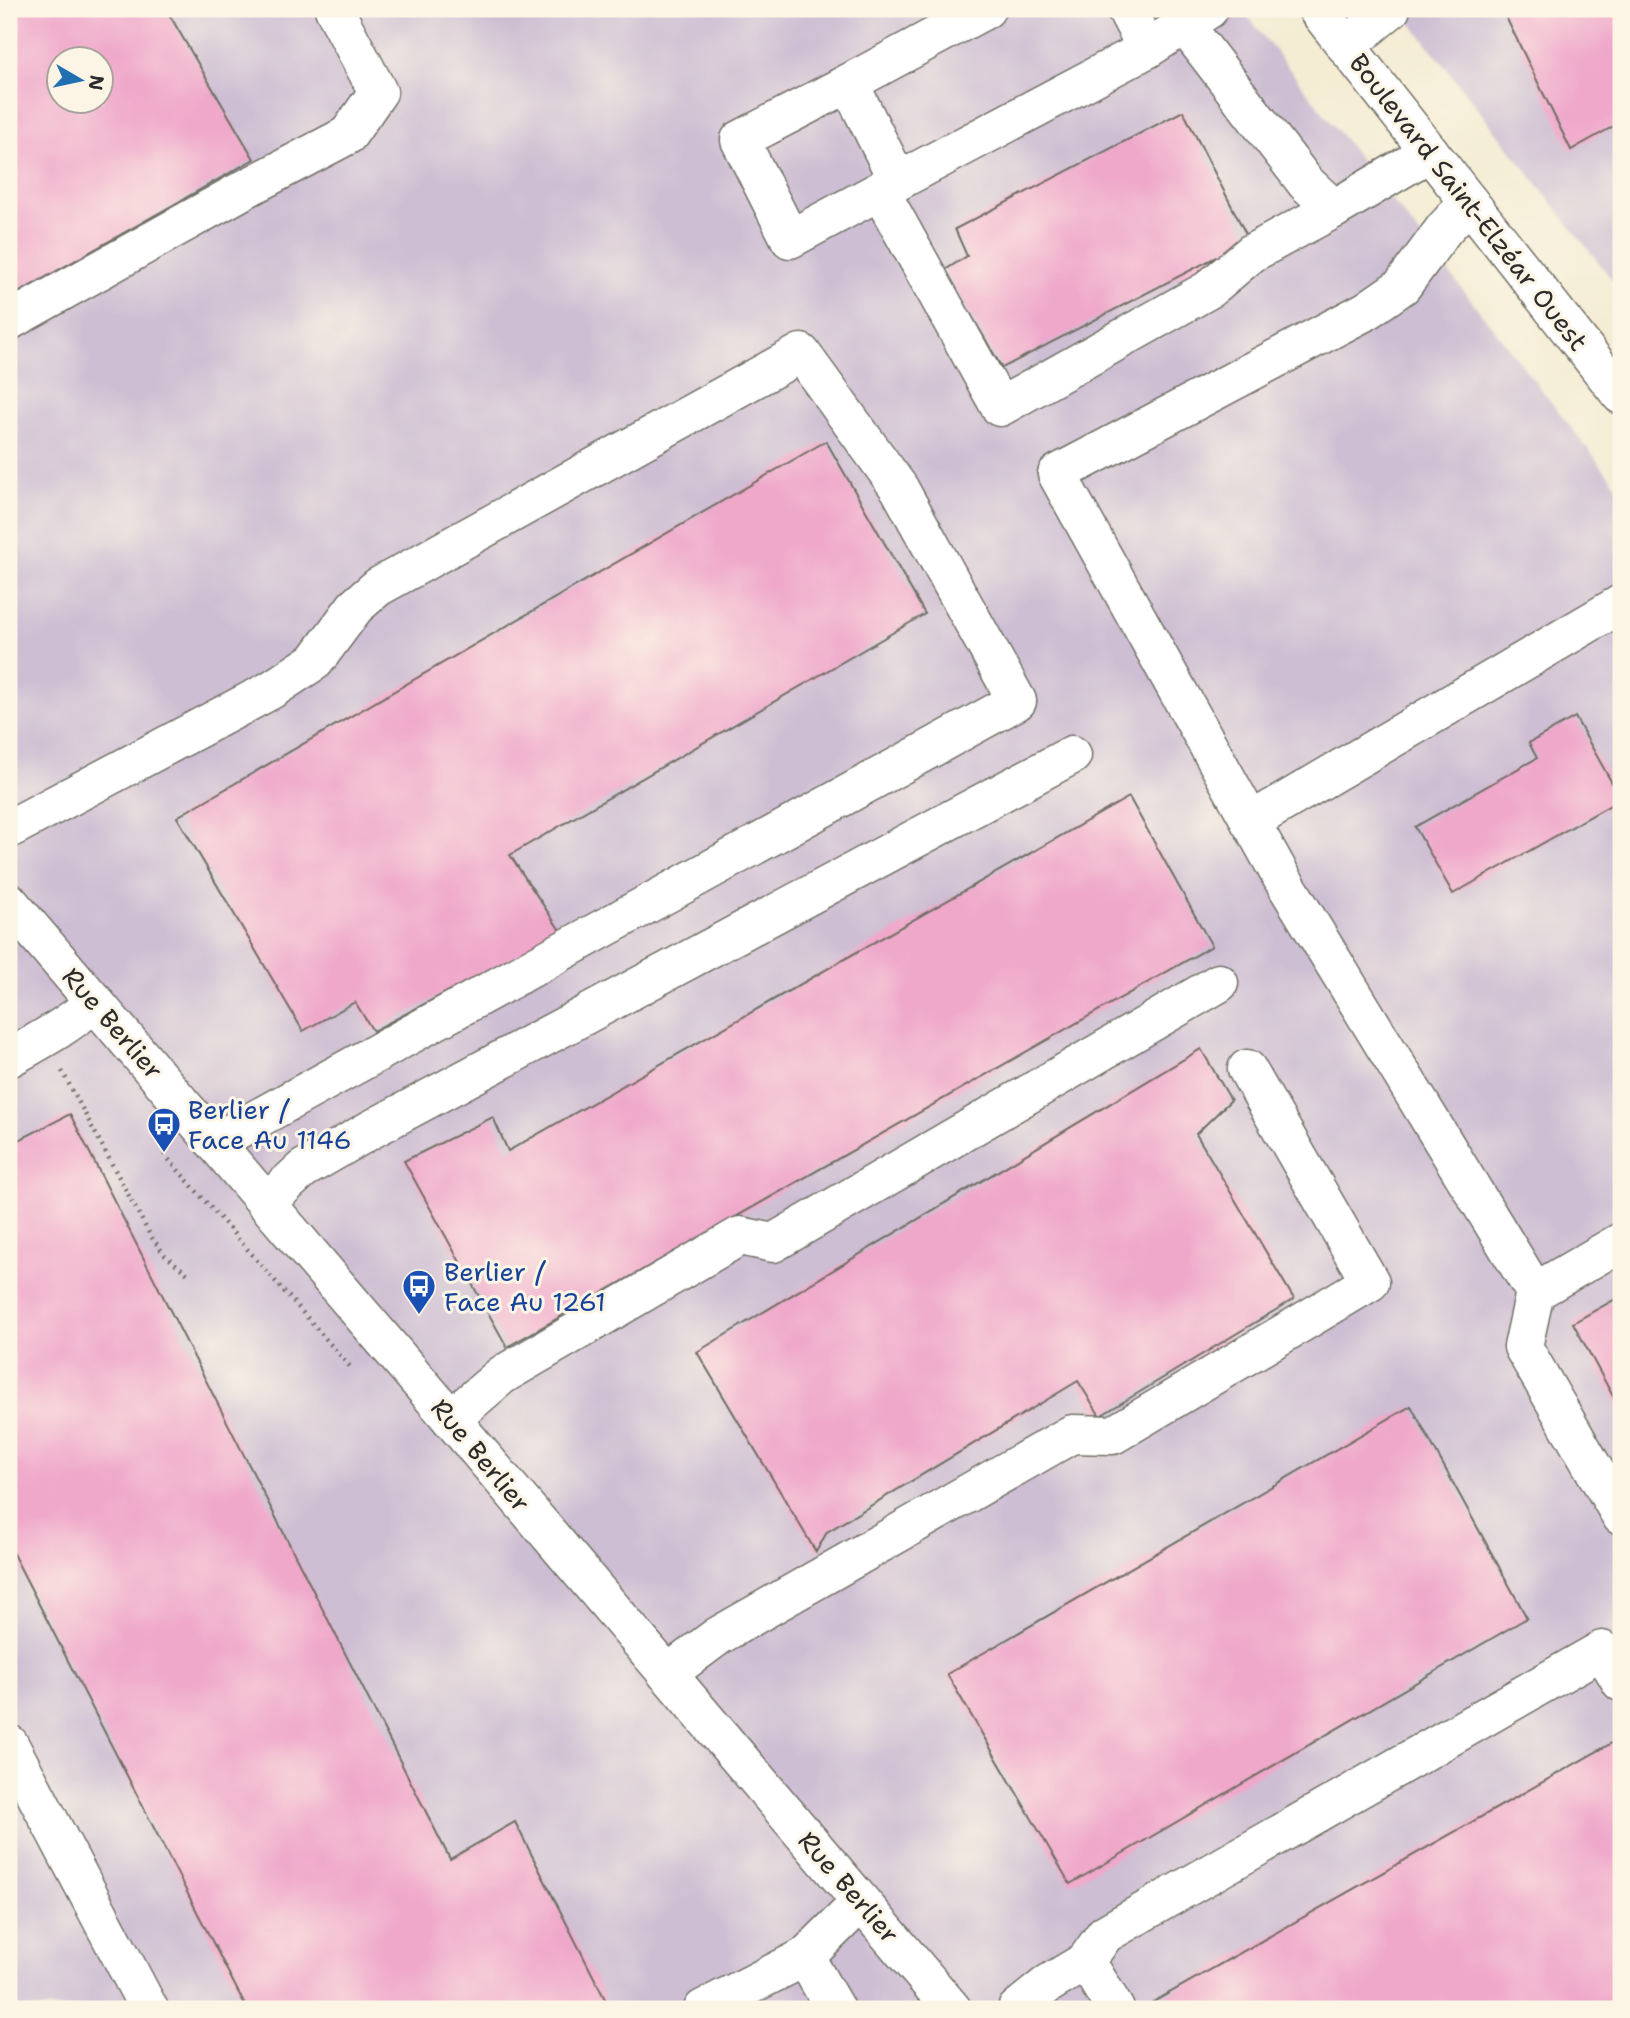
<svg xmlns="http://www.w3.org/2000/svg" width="1630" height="2018" font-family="'Shantell Sans',sans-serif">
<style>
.industrial{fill:#cdbed3;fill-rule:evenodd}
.building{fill:#efa7ca;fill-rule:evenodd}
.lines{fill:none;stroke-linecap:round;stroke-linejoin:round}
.minor-casing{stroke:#716f66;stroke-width:41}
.path{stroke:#716f66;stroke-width:4.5;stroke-dasharray:2 5;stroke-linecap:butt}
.minor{stroke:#fff;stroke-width:38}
.labels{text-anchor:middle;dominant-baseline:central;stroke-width:6;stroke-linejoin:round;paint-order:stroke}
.street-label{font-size:26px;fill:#2b2b2b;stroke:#fcf5e5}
.transit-label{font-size:26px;fill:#164399;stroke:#fcf5e5;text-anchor:start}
</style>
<rect width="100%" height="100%" fill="#fcf5e5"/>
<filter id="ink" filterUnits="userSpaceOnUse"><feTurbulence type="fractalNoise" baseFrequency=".0143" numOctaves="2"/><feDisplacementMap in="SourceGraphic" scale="14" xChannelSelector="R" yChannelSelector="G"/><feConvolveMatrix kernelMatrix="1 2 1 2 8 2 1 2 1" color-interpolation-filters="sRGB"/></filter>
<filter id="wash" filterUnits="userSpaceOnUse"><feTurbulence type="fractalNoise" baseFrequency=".00686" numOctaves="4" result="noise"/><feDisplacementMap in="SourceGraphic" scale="28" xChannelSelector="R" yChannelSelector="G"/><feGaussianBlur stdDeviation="1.57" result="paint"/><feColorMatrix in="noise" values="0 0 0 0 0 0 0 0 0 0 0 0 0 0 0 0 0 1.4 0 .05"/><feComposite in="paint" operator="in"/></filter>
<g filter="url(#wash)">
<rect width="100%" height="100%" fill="#f4ecd3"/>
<g class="industrial">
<path d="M9 9H1242L1621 491V2009H9ZM60 60H102V102H60Z"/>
<path d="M1400 9H1621V291Z"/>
</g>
<g id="blocks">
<g class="building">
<path d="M9 9H166L254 159 9 298ZM60 60H102V102H60Z"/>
<path d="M1502 9H1621V122L1571 150Z"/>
<path d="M1183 111 1249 240 1002 368 945 270 967 256 955 229Z"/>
<path d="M826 441 925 614 510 855 561 932 373 1031 355 1002 303 1031 177 817Z"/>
<path d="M1575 717 1621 799 1453 894 1415 827 1537 758 1529 743Z"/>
<path d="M1129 797 1212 946 507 1347 404 1161 493 1117 508 1151Z"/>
<path d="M1201 1049 1231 1100 1196 1134 1294 1299 1100 1416 1078 1381 827 1532 816 1552 697 1352Z"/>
<path d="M70 1114 450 1859 515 1822 610 2009H247L9 1546V1145Z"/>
<path d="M1621 1296V1411L1573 1323Z"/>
<path d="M1411 1406 1527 1618 1070 1884 947 1674Z"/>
<path d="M1619 1739 1621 1744V2009H1141Z"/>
</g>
</g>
</g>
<g filter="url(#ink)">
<use href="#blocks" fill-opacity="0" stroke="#716f66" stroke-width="2"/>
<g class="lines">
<defs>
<g id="minor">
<path d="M986 9 849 83 898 181 1147 49 1209 9"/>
<path d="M1126 9 1147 49"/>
<path d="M1317 9 1621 395"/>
<path d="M1184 24 1306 183 1334 209 1430 152"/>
<path d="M1346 46 1391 9"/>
<path d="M849 83 740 140 790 239 898 181"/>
<path d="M880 191 1000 407 1208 290 1252 253 1334 209"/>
<path d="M1469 202 1444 229 1402 286 1366 311 1057 474 1282 878 1535 1292"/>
<path d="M9 321 243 190 348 135 378 92 334 9"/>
<path d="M1250 822 1621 604"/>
<path d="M9 829 271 690 315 661 355 607 378 587 801 353 899 488 1017 701 215 1142"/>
<path d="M9 902 451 1419 952 2009"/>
<path d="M9 1058C39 1041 69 1025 95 1002"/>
<path d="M266 1203 303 1169 372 1129 1072 755"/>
<path d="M1621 1242 1535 1292 1523 1347 1621 1516"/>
<path d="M451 1419 502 1375 740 1236 773 1243 1219 983"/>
<path d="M667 1674 718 1636 1072 1434 1113 1435 1370 1282 1247 1069"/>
<path d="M9 1744 149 2009"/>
<path d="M1086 1961 1105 1934 1602 1650 1621 1682"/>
<path d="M703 2009 805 1957"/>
<path d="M835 2009 805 1957 861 1902"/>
<path d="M1017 2009 1048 1984 1086 1961 1115 2009"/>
</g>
</defs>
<use href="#minor" class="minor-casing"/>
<g class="path">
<path d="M62 1071 150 1235 165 1255 188 1274"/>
<path d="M164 1154 353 1370"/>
</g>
<use href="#minor" class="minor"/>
</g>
</g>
<defs>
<symbol id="bus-pin" viewBox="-11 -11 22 30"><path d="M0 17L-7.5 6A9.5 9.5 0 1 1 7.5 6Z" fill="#1a4fb4" stroke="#fcf5e5"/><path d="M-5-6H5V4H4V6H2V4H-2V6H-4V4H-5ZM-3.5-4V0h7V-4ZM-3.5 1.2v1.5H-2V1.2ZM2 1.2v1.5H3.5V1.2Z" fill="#fff"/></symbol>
</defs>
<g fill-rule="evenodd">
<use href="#bus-pin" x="145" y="1105" width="38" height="52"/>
<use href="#bus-pin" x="400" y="1267" width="38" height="52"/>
</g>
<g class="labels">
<g class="street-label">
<text transform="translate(1469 202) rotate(52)">Boulevard Saint-Elzéar Ouest</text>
<text transform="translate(113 1023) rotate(49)">Rue Berlier</text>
<text transform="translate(481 1455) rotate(50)">Rue Berlier</text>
<text transform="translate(849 1887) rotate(49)">Rue Berlier</text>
</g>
<g class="transit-label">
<text x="188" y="1109">Berlier /<tspan x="188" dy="30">Face Au 1146</tspan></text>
<text x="444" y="1271">Berlier /<tspan x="444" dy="30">Face Au 1261</tspan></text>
</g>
</g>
<rect width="1630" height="2018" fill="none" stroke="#fcf5e5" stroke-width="35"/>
<g transform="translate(80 80) rotate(99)"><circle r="33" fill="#fcf5e5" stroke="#a8a49b" stroke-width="2"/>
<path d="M0-5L12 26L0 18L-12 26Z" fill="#1f6fb2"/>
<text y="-10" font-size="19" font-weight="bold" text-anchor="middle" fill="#2b2b2b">N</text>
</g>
</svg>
